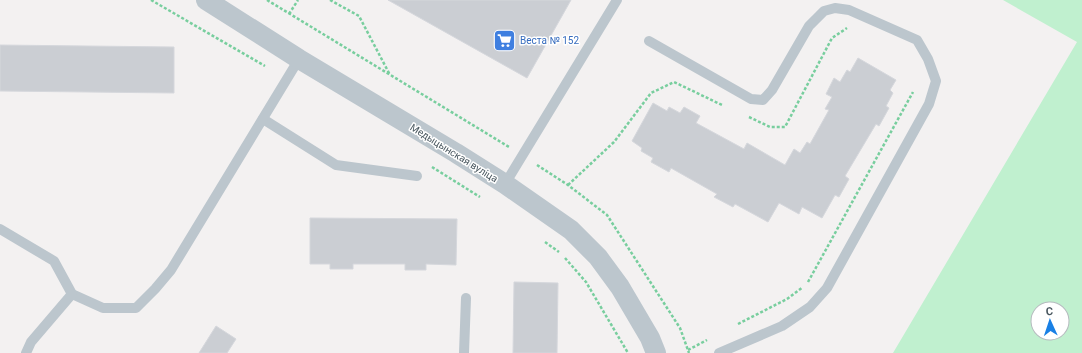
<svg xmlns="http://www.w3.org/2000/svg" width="1082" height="353" font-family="Roboto,sans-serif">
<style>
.green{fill:#c0f0cf;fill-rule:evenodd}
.building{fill:#cbced3;stroke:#d5d7dc}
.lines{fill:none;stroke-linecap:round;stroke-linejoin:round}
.path{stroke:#78ce9e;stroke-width:2.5;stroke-dasharray:3 2;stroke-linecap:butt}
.service{stroke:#bcc6cd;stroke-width:10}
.minor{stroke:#bcc6cd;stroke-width:20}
.labels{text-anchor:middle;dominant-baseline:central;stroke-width:3;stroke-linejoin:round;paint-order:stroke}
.shop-label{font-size:10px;fill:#366cbe;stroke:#fff;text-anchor:start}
.street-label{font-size:10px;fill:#48565e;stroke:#fff}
</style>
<rect width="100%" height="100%" fill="#f3f1f1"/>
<path class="green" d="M1003 0H1082V353H893L1077 42ZM1038 309H1062V333H1038Z"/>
<g class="building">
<path d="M388 0H571L527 78Z"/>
<path d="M0 45 174 47V93L0 91Z"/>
<path d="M858 58 896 80 890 90 893 93 886 106 889 108 879 126 876 124 845 176 849 179 839 197 835 195 822 218 802 207 799 214 779 203 768 222 735 204 733 207 714 197 717 194 671 168 669 172 651 162 653 158 641 151 642 148 632 141 653 103 667 111 669 107 680 113 684 107 700 116 696 123 744 149 747 143 785 165 794 149 800 153 807 142 810 144 829 110 825 109 832 97 826 94 834 78 840 82 847 70 850 72Z"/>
<path d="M310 218 457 219 456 265 426 264V270H405V264H353V269H330V264H310Z"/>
<path d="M514 282 558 283 557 353H513Z"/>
<path d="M216 326 236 339 227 353H199Z"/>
</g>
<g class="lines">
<g class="path">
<path d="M151 0 265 66"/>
<path d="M267 0 509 147"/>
<path d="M330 0 359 16 390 75"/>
<path d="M289 14 298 0"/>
<path d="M749 117 770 127H785L832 38 847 28"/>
<path d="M537 165 568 185 607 215 680 328 689 353"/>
<path d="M432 167 480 197"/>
<path d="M568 185 614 142 651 93 674 82 722 105"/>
<path d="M545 242 559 252"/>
<path d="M565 258 586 282 628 353"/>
<path d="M808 282 913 92"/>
<path d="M738 324 787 299 803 287"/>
<path d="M688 350 707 340"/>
</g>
<g class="service">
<path d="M649 41 751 99 763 100 772 90 809 26 824 11 835 8 849 10 917 40 928 59 936 81 929 104 827 288 810 307 782 326 719 353"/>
<path d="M263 119 336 165 417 176"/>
<path d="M505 184 617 0"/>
<path d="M0 229 54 261 72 294 103 308H136L155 289 171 270 299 59"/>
<path d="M26 353 31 342 72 294"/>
<path d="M464 353 466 298"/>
</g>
<path class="minor" d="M206 0 299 59 456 153 505 184 571 230 598 257 620 287 650 338 656 353"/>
</g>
<defs>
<symbol id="supermarket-square" viewBox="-11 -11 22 22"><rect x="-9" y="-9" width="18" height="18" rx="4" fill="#3f7fe0" stroke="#fff"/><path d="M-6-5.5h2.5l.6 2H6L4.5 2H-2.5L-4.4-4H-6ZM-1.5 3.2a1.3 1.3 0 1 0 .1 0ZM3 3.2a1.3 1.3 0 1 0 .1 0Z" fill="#fff"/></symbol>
</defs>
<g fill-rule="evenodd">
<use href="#supermarket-square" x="492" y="28" width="25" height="25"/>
</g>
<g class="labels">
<g class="shop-label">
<text x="520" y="40">Веста № 152</text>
</g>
<g class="street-label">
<text transform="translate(454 153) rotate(32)">Медыцынская вуліца</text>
</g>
</g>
<g transform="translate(1050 321) rotate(357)"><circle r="19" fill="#ffffff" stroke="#b6bbbf"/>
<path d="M0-3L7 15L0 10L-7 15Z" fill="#1980e5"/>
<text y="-6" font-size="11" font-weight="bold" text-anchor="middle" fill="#48565e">С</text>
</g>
</svg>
